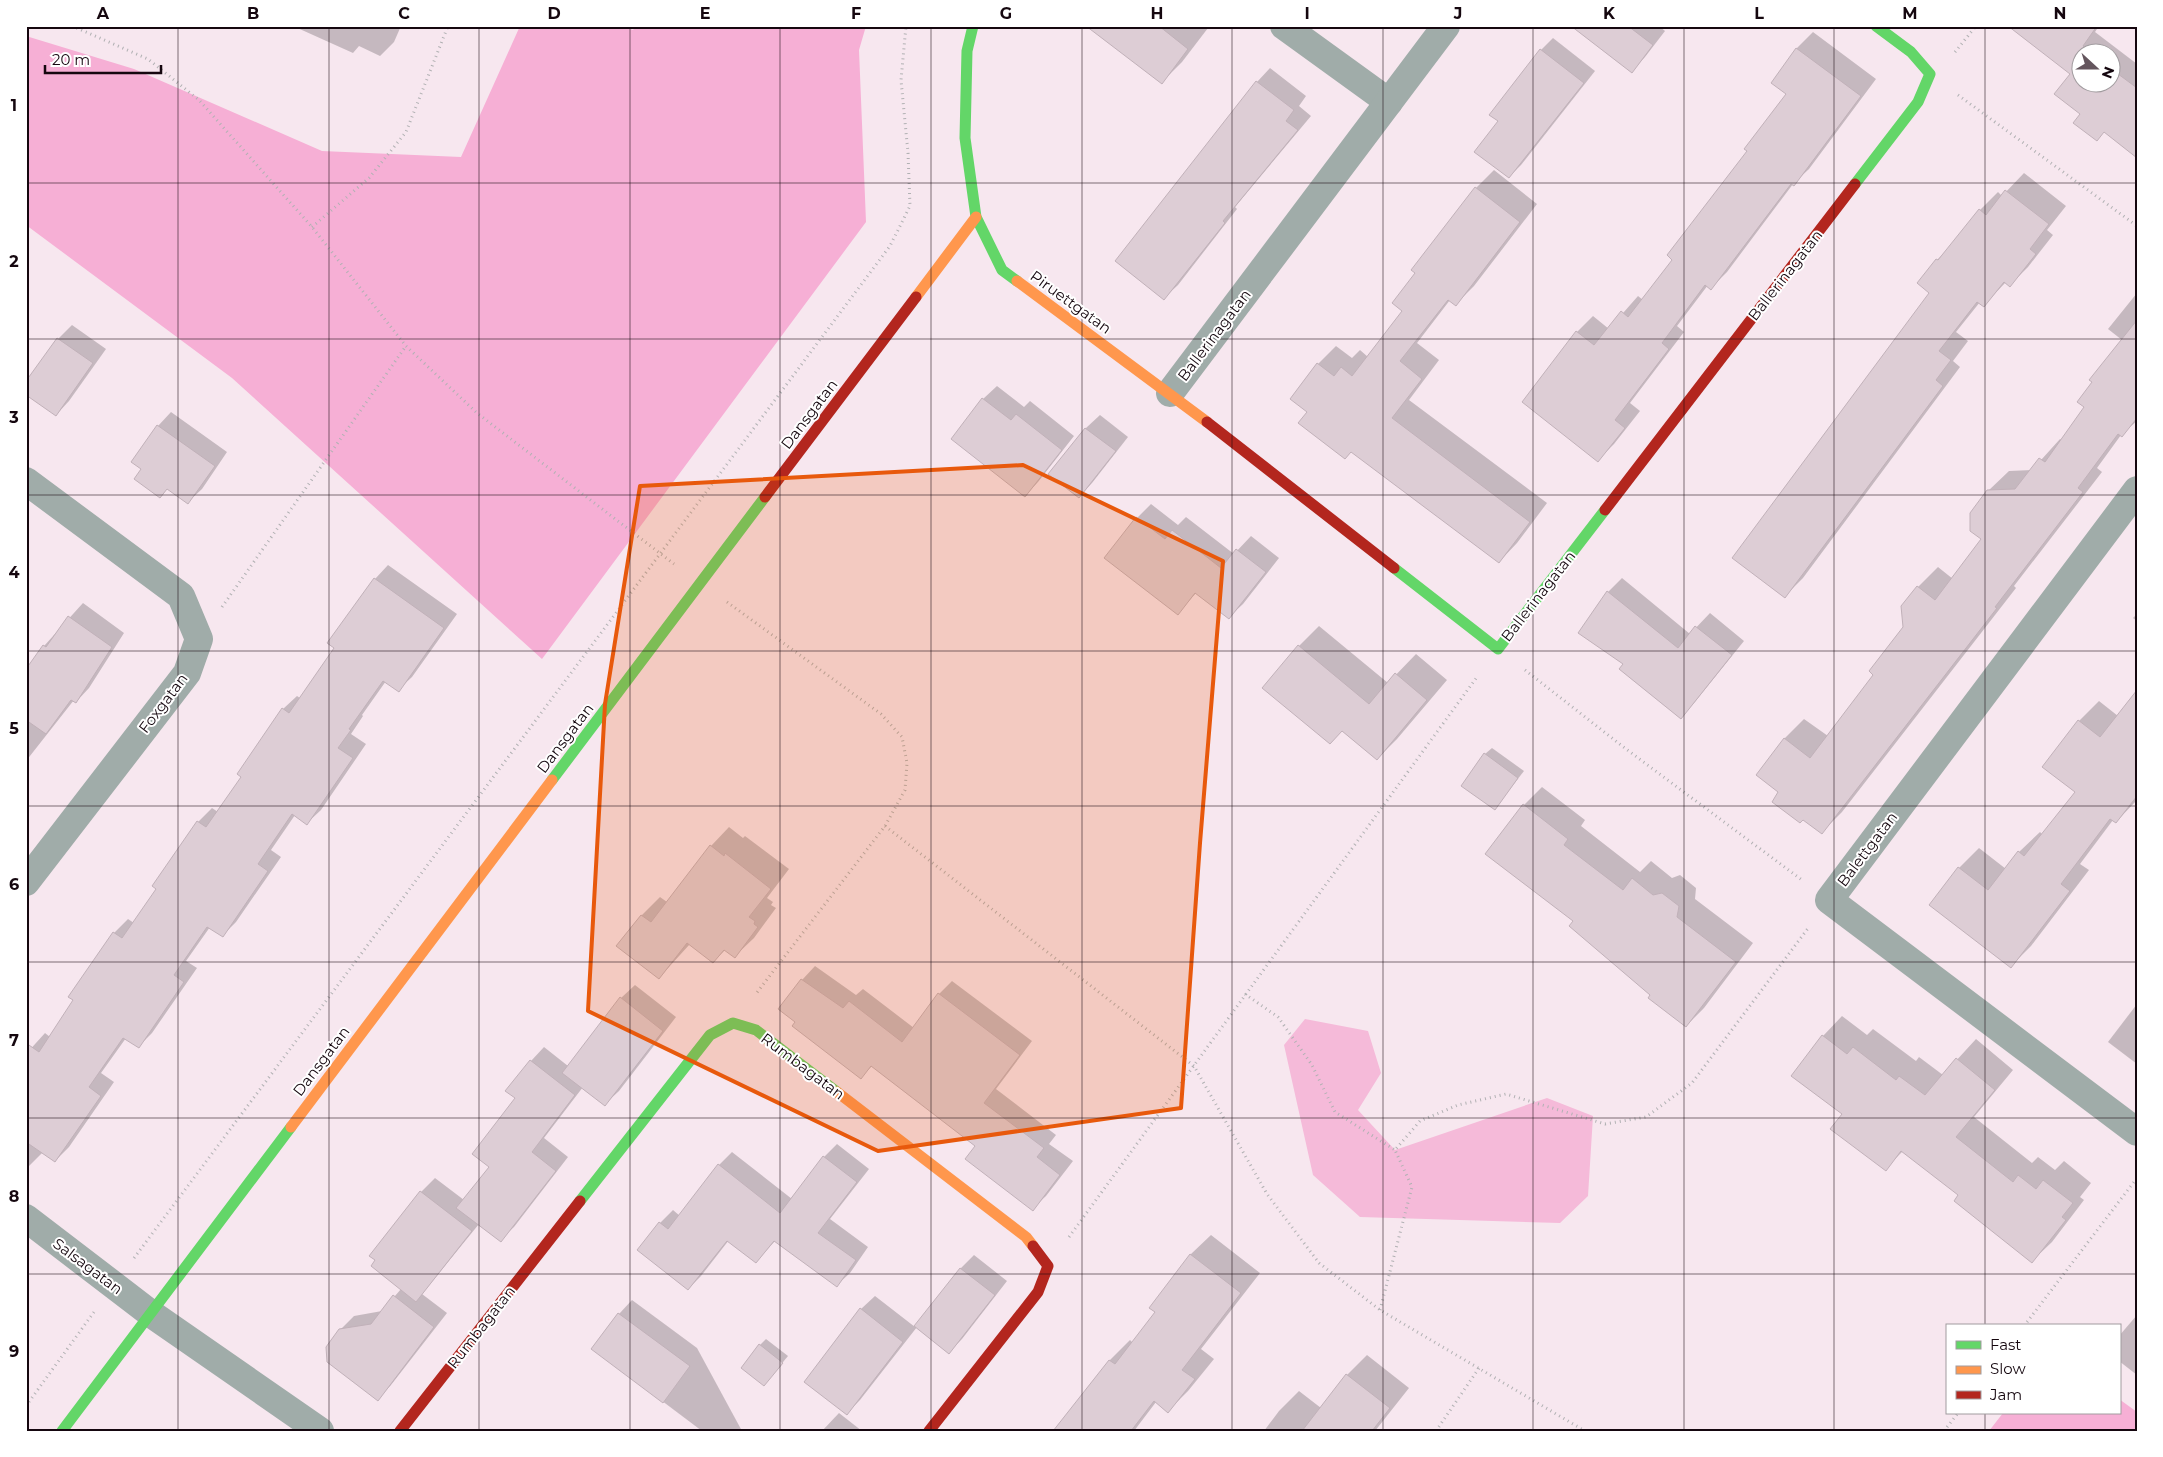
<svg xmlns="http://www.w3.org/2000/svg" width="2163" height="1457" font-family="Montserrat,sans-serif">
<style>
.green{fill:#f5bad9}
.forest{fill:#f6afd5}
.shadow{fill:#0003;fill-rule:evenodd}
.building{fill:#ddcdd5;stroke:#c1b1b9}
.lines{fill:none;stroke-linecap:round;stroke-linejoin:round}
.path{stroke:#b1b1b3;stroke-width:3;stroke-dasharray:1 4;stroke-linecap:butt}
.street{stroke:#a0aca9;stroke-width:28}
.fast{stroke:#63d668;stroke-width:11}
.slow{stroke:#ff974d;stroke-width:11}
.jam{stroke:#b3261e;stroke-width:11}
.marked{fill:#e8590c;fill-opacity:0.2;stroke:#e8590c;stroke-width:4;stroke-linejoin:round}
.grid{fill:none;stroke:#15070f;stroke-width:1;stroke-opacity:0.55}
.labels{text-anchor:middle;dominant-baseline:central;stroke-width:4;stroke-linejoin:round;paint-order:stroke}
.street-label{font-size:15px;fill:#15070f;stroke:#fff}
.neatline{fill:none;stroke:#15070f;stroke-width:2}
.grid-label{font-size:16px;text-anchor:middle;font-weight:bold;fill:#15070f}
</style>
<rect width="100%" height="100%" fill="#f7e7ef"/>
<path class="green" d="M1305 1019 1368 1031 1381 1073 1358 1110 1395 1150 1547 1098 1593 1116 1588 1196 1560 1223 1360 1217 1313 1175 1284 1045Z"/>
<g class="forest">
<path d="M520 26H622L633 30 636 26H866L859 50 866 222 542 659 232 378 26 225V36L134 69 322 151 461 157Z"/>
<path d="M2119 1399 2137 1412V1431H1989L2003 1413H2119Z"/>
</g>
<g class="shadow">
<path d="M293 26H401L394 42 380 56 359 46 353 53Z"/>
<path d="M1089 26H1205L1208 28 1182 62 1162 82Z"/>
<path d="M1600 26H1659L1665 31 1645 57 1632 71Z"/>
<path d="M2041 26H2099L2095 32 2137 64V140L2082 113 2072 74ZM2080 52H2110V82H2080Z"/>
<path d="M1813 32 1876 79 1809 169 1793 184 1727 272 1711 288 1708 285 1677 326 1684 332 1630 403 1640 411 1614 444 1598 460 1577 332 1593 316 1609 329 1638 296 1643 300 1674 259 1788 94 1772 82 1797 48Z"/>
<path d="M1553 38 1595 71 1521 165 1509 177 1500 121 1541 50Z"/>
<path d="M1270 68 1306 96 1299 106 1311 116 1235 207 1237 209 1178 285 1164 298 1116 261 1257 82Z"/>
<path d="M1494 170 1537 204 1474 286 1456 304 1450 300 1417 343 1439 360 1409 400 1547 503 1517 543 1499 562 1352 451 1345 458 1309 412 1291 399 1318 364 1336 346 1352 358 1360 350 1368 357 1404 311 1476 188Z"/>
<path d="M2024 173 2066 206 2047 230 2053 235 2028 267 2010 285 2006 282 1984 305 1980 302 1956 332 1968 341 1953 361 1960 367 1803 578 1785 596 1931 292 1937 260 1953 244 1980 210 1998 192 2002 196Z"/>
<path d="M2137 293V421L2121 435 2097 468 2102 472 2014 586 2016 588 1842 812 1822 832 1780 792 1784 739 1804 719 1828 736 1875 674 1904 627 1918 587 1938 567 1953 579 1983 539 1988 491 2009 471 2032 470 2060 439 2062 440 2085 407 2122 340 2108 329Z"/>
<path d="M72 325 106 349 69 401 56 415 26 384 58 339Z"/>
<path d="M997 386 1024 407 1030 401 1074 436 1038 482 1025 496 983 399Z"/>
<path d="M171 412 227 452 202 489 188 502 168 488 160 496 143 469 158 426Z"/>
<path d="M1100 415 1128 437 1092 483 1079 497 1050 474 1086 428Z"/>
<path d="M1151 504 1178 525 1186 517 1234 554 1251 536 1279 558 1243 604 1229 617 1197 592 1178 613 1106 558 1137 518Z"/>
<path d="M388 565 457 614 412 677 398 690 386 681 362 715 363 716 351 734 366 744 321 810 307 823 295 815 271 850 281 857 236 922 223 935 210 927 186 961 197 968 152 1033 138 1047 126 1038 101 1073 114 1082 69 1147 55 1161 43 1152 29 1166 26 1164V1054L45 1033 50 1037 74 1000 70 997 114 933 128 919 134 923 158 889 154 886 198 822 212 808 218 812 243 777 283 709 297 696 300 698 336 648 375 579Z"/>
<path d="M1622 578 1690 634 1710 613 1744 641 1694 703 1681 717 1624 664 1580 633 1608 592Z"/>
<path d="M83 603 124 633 89 688 76 702 74 700 26 761V671L44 646Z"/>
<path d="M2137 614V621L2133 618Z"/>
<path d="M1319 626 1388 683 1416 654 1447 680 1397 739 1377 759 1343 730 1264 688 1299 646Z"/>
<path d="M2137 692V800L2116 822 2113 820 2080 864 2089 870 2031 946 2011 966 1959 868 1979 848 2006 869 2019 852 2040 832 2043 835 2076 792 2079 721 2099 701 2118 716Z"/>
<path d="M1492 748 1524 771 1495 808 1485 754Z"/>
<path d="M1542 787 1585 820 1581 826 1640 872 1651 861 1672 878 1680 875 1696 888 1695 899 1753 943 1704 1008 1686 1026 1574 920 1524 805Z"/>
<path d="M729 827 743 838 745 836 789 869 767 898 773 902 771 905 776 908 754 938 735 956 726 949 713 962 690 944 659 978 618 946 642 915 660 897 667 902 711 846Z"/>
<path d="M815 966 856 995 863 989 914 1028 939 994 952 981 1032 1041 996 1089 1056 1135 1049 1144 1073 1161 1046 1196 1032 1209 977 1146 872 1066 861 1077 780 1008 802 980Z"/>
<path d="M635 985 676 1017 619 1091 605 1104 583 1087 544 1138 568 1157 514 1227 500 1240 479 1224 422 1294 447 1313 391 1385 378 1399 340 1330 354 1316 382 1311 401 1289 371 1255 421 1192 435 1178 464 1200 490 1166 531 1061 544 1047 568 1066 621 998Z"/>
<path d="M2137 1004V1064L2108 1042Z"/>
<path d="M1842 1016 1867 1035 1873 1029 1916 1061 1919 1057 1943 1075 1976 1039 2013 1070 1974 1117 2032 1163 2038 1157 2055 1170 2064 1161 2091 1183 2080 1197 2084 1200 2052 1242 2032 1261 1960 1195 1903 1151 1885 1169 1843 1113 1793 1075 1823 1036Z"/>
<path d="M837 1144 869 1169 830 1219 868 1247 850 1273 837 1285 775 1241 756 1262 729 1240 701 1276 688 1289 660 1223 673 1210 680 1216 719 1165 732 1152 792 1199 824 1157Z"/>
<path d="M1211 1235 1260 1273 1201 1349 1214 1359 1188 1391 1168 1411 1156 1402 1134 1431H1055L1110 1360 1130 1340 1133 1343 1157 1312 1151 1308 1191 1254Z"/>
<path d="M974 1255 1007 1281 962 1339 949 1352 917 1327 860 1400 847 1413 861 1309 875 1296 915 1327 961 1268Z"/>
<path d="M632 1300 697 1348 742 1431H702L593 1349 619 1314Z"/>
<path d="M2137 1315V1375L2119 1361V1336Z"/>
<path d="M766 1339 788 1356 764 1385 760 1345Z"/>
<path d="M1367 1355 1409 1388 1375 1431H1264L1279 1411 1299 1391 1321 1408 1347 1375Z"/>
<path d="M839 1413 862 1431H822Z"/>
</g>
<g class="building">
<path d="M1086 26H1159L1188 49 1162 84Z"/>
<path d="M1571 26H1628L1653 45 1632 73Z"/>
<path d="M2008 26H2097L2083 46 2091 52H2080V82H2110V68L2137 88V158L2104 132 2097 141 2073 123 2080 114 2054 94 2070 74Z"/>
<path d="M1796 48 1861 96 1794 186 1791 184 1711 290 1705 285 1662 343 1669 349 1615 420 1625 428 1598 462 1522 402 1576 331 1594 345 1621 311 1628 317 1672 260 1667 255 1747 151 1744 149 1786 94 1771 83Z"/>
<path d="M1540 49 1584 83 1509 178 1474 152 1498 121 1489 115Z"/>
<path d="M1256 81 1294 110 1286 121 1298 130 1223 221 1225 223 1164 300 1115 261Z"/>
<path d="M1475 187 1520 222 1456 306 1448 300 1400 361 1422 379 1392 418 1530 522 1499 563 1351 452 1345 459 1298 423 1307 412 1290 399 1317 363 1334 376 1341 367 1352 376 1402 311 1392 303 1415 273 1411 270Z"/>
<path d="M2005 190 2049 224 2030 249 2036 254 2010 287 2004 282 1984 307 1977 302 1939 351 1951 360 1936 380 1943 386 1785 598 1732 558 1929 293 1917 283 1936 259 1938 260 1979 209 1986 215Z"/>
<path d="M2137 320V418L2122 437 2118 434 2078 488 2083 492 1995 607 1997 608 1822 834 1803 820 1800 823 1772 802 1778 792 1756 775 1784 738 1810 758 1873 675 1869 671 1903 627 1901 606 1917 586 1935 600 1981 539 1970 531V513L1987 490 2015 489 2039 458 2045 462 2084 407 2077 402 2092 382 2089 380Z"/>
<path d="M57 338 93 363 56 416 26 395V381Z"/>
<path d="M982 398 1011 420 1016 414 1062 450 1025 497 951 439Z"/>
<path d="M157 425 215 466 188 504 167 489 160 498 134 479 141 469 131 462Z"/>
<path d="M1085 428 1116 451 1079 498 1048 474Z"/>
<path d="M1136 517 1165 539 1172 530 1221 568 1236 549 1266 572 1229 619 1195 593 1178 615 1104 558Z"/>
<path d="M374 578 444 628 399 692 383 681 349 729 351 730 338 748 353 758 307 825 292 814 258 864 268 871 223 937 207 927 174 975 184 982 139 1048 123 1038 89 1087 101 1096 55 1162 26 1142V1043L39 1052 73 1000 68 997 113 932 122 938 156 889 152 886 197 821 206 827 241 777 237 774 282 708 289 713 334 648 327 643Z"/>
<path d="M1607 591 1678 648 1695 626 1732 655 1681 719 1619 669 1623 664 1578 633Z"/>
<path d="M68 616 112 647 76 703 71 700 46 734 26 720V669L43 645 46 647Z"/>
<path d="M1298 645 1369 704 1395 673 1427 700 1377 760 1342 731 1330 744 1262 688Z"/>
<path d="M2137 690V796L2116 823 2110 819 2061 884 2070 891 2011 968 1929 905 1958 867 1988 890 2018 851 2024 856 2075 792 2042 767 2078 720 2100 737Z"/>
<path d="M1484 753 1518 778 1495 810 1461 786Z"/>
<path d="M1523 804 1568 839 1564 845 1623 890 1632 878 1653 895 1662 893 1679 906 1677 917 1736 962 1686 1027 1648 998 1650 995 1569 926 1573 921 1485 854Z"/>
<path d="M710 845 724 856 725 853 771 889 749 917 755 921 754 924 758 927 735 958 724 950 713 963 687 943 659 979 616 946 641 915 651 922Z"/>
<path d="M801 979 843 1008 849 1001 902 1042 938 993 1020 1055 984 1103 1044 1148 1037 1157 1060 1175 1033 1211 965 1159 975 1146 871 1066 861 1079 792 1026 795 1022 778 1009Z"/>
<path d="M620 997 663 1031 605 1106 562 1073Z"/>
<path d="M1822 1035 1847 1054 1853 1047 1896 1080 1899 1076 1925 1095 1956 1058 1995 1090 1956 1137 2013 1182 2018 1175 2036 1189 2043 1180 2073 1203 2062 1217 2066 1220 2032 1263 1954 1201 1958 1195 1901 1151 1886 1171 1830 1129 1842 1114 1791 1076Z"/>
<path d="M530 1060 575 1095 532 1152 556 1171 501 1242 456 1208 489 1167 472 1154 515 1098 505 1091Z"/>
<path d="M823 1156 857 1182 818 1233 856 1260 837 1287 774 1241 756 1263 727 1241 688 1290 637 1250 659 1222 668 1229 718 1164 780 1213Z"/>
<path d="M420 1191 472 1231 416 1302 371 1266 375 1260 369 1256Z"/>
<path d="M1190 1254 1241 1293 1182 1370 1195 1379 1168 1413 1154 1401 1131 1431H1053L1109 1360 1115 1364 1155 1312 1149 1308Z"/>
<path d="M960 1268 995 1295 949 1354 914 1326Z"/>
<path d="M393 1295 434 1327 378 1401 327 1362 326 1347 339 1329 371 1324Z"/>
<path d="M860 1308 903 1342 847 1415 804 1382Z"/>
<path d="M618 1313 690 1366 663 1403 591 1349Z"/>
<path d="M759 1344 783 1363 764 1386 741 1368Z"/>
<path d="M1346 1374 1390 1408 1372 1431H1302Z"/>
</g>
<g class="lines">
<g class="path">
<path d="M72 26 148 59 199 100 312 227 406 346 477 413 674 564"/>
<path d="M1955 52 1976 26"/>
<path d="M1958 95 2137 226"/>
<path d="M312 227 369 178 406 132 448 26"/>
<path d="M727 602 881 714 902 737 907 763 905 790 885 826 755 995"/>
<path d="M222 607 406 346"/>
<path d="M1525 670 1626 749 1802 880"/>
<path d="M885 826 1194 1066 1267 1194 1319 1263 1380 1310 1585 1431"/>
<path d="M1245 994 1278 1017 1312 1065 1335 1112 1395 1150"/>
<path d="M1069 1237 1477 677"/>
<path d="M134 1258 890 246 910 206 908 153 901 80 906 26"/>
<path d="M1380 1310 1412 1187 1395 1150 1420 1121 1458 1105 1506 1094 1605 1124 1646 1117 1692 1083 1809 927"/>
<path d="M2024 1326 2137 1178"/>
<path d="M26 1406 94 1312"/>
<path d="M1436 1431 1479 1368"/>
<path d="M1944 1431 1958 1413"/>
</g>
<g class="street">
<path d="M1284 26 1389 102"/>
<path d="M1170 393 1446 26"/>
<path d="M26 481 181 596 199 639 187 673 26 882"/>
<path d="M2137 490 1829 900 2137 1132"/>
<path d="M26 1218 150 1313 320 1431"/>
</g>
<g class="fast">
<path d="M973 26 967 51 965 138 976 217 1002 270 1017 281"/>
<path d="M1855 184 1918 102 1930 74 1911 52 1876 26"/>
<path d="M1394 568 1498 649 1605 510"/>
<path d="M552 780 765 497"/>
<path d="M580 1201 710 1035 733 1023 756 1030 837 1092"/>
<path d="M62 1431 291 1127"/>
</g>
<g class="slow">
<path d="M1017 281 1207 422"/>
<path d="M916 297 976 217"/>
<path d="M837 1092 1026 1237 1033 1246"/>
<path d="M291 1127 552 780"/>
</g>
<g class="jam">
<path d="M1207 422 1394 568"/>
<path d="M765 497 916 297"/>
<path d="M1605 510 1855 184"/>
<path d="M400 1431 580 1201"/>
<path d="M929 1431 1038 1292 1048 1266 1033 1246"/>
</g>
</g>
<path class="marked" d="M1023 465 1223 561 1200 843 1181 1108 878 1151 588 1011 605 704 640 486Z"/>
<path class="grid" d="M178 26V1431M329 26V1431M479 26V1431M630 26V1431M780 26V1431M931 26V1431M1082 26V1431M1232 26V1431M1383 26V1431M1533 26V1431M1684 26V1431M1834 26V1431M1985 26V1326M26 183H2137M26 339H2137M26 495H2137M26 651H2137M26 806H2137M26 962H2137M26 1118H2137M26 1274H2137M1985 1413V1431"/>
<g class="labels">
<g class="street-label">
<text transform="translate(1785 275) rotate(-52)">Ballerinagatan</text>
<text transform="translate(1071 302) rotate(36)">Piruettgatan</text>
<text transform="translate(1214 335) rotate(-53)">Ballerinagatan</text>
<text transform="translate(809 414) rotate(-53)">Dansgatan</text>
<text transform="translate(1538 596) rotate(-52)">Ballerinagatan</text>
<text transform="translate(163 703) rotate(-53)">Foxgatan</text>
<text transform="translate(565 738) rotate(-53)">Dansgatan</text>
<text transform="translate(1867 849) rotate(-53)">Balettgatan</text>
<text transform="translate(321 1061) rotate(-53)">Dansgatan</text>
<text transform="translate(803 1066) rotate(37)">Rumbagatan</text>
<text transform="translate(88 1266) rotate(37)">Salsagatan</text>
<text transform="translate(481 1327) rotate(-52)">Rumbagatan</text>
</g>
</g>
<rect width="2163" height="1457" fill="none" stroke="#ffffff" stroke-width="55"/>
<rect x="1946" y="1324" width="175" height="90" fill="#ffffff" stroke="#a19c9f"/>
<rect x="1956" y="1341" width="25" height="8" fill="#63d668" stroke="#a19c9f"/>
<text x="1990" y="1350" font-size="15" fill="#15070f">Fast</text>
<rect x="1956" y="1366" width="25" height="8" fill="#ff974d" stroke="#a19c9f"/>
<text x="1990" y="1374" font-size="15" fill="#15070f">Slow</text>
<rect x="1956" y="1391" width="25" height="8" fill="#b3261e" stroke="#a19c9f"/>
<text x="1990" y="1400" font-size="15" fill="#15070f">Jam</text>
<g transform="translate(2096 68) rotate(111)"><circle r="24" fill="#ffffff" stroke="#a19c9f"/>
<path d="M0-4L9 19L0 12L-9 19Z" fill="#64555d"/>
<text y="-8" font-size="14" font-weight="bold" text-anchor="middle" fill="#15070f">N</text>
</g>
<path d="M45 65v8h116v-8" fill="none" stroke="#15070f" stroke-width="2.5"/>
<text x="52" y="65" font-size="15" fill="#15070f" stroke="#ffffff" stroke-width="4" paint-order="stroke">20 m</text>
<rect x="28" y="28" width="2108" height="1402" class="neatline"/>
<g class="grid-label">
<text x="103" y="19">A</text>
<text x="253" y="19">B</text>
<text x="404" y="19">C</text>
<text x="554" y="19">D</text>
<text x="705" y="19">E</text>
<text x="856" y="19">F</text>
<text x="1006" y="19">G</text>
<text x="1157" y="19">H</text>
<text x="1307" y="19">I</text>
<text x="1458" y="19">J</text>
<text x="1609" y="19">K</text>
<text x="1759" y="19">L</text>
<text x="1910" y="19">M</text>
<text x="2060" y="19">N</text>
<text x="14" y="111">1</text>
<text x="14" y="267">2</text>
<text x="14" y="423">3</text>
<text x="14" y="578">4</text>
<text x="14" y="734">5</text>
<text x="14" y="890">6</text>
<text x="14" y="1046">7</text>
<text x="14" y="1202">8</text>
<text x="14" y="1357">9</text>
</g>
</svg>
